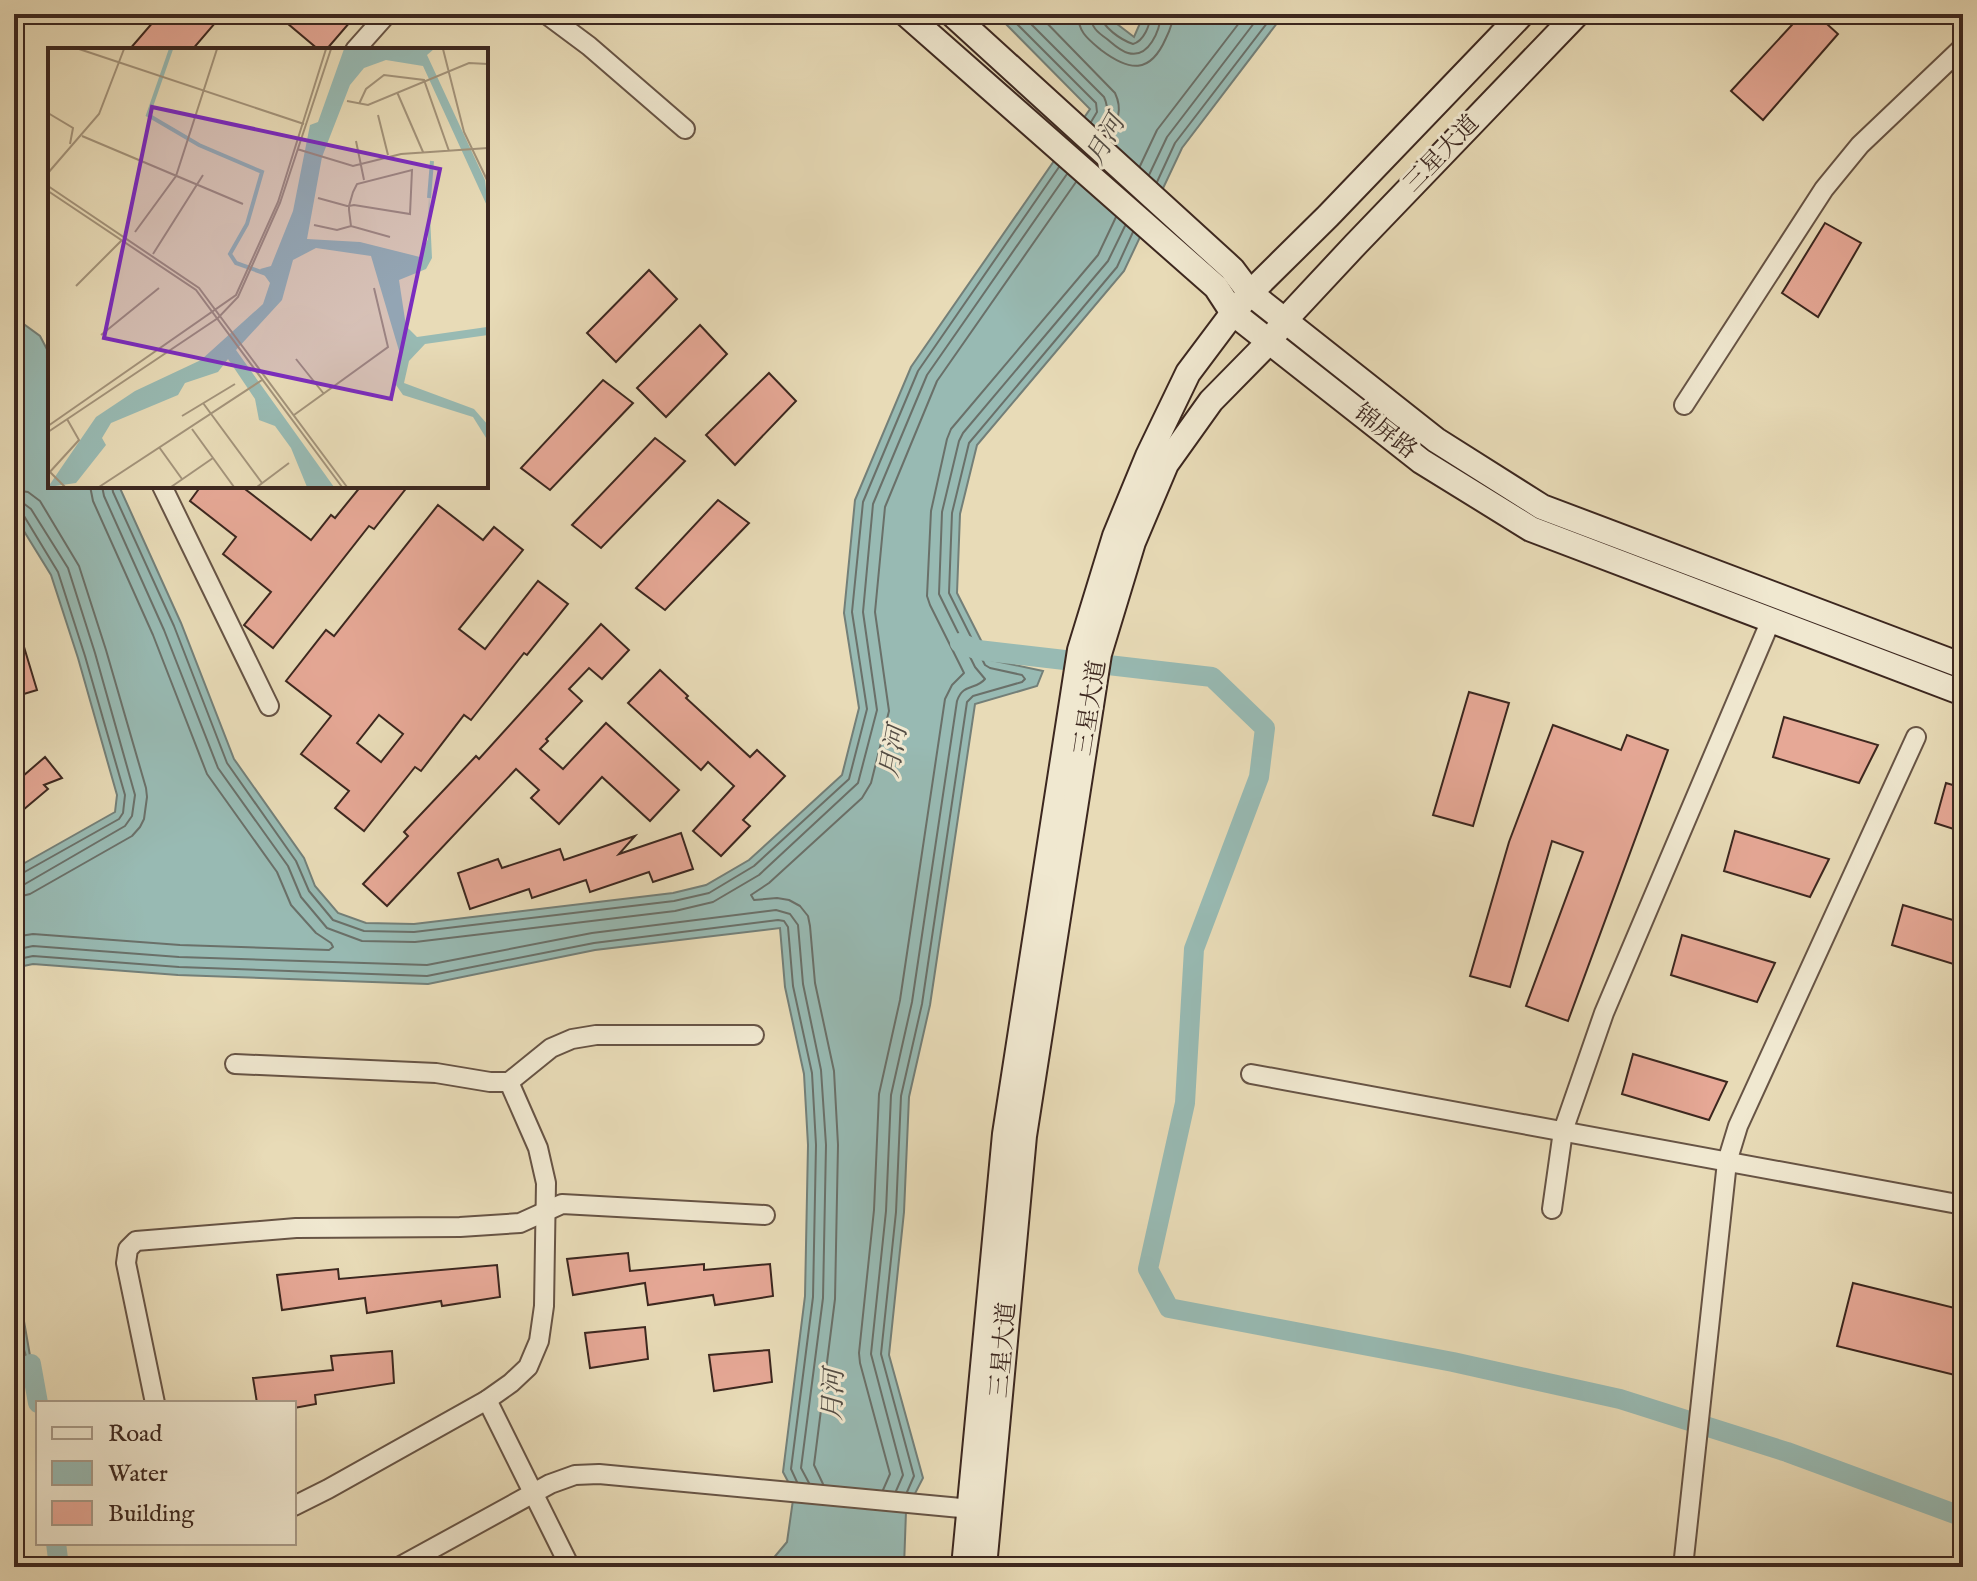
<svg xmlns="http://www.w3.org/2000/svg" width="1977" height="1581" font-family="'IM FELL English','Noto Serif SC',serif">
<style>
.water{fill:#98bab3;stroke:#737f78;stroke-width:2}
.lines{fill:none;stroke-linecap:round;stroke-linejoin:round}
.shore{stroke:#6a7069;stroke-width:2}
.canal{stroke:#98bab3;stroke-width:20}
.building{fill:#e6a896;stroke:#3c271f;stroke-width:2;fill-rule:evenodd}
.street-casing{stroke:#675445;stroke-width:22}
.secondary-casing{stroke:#3c271f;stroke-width:28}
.street{stroke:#f0e8d0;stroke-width:18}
.secondary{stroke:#f0e8d0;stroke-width:24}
.labels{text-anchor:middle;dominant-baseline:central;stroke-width:6;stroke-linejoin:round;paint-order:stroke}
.street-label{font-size:24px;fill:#3c271f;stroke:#f0e8d0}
.water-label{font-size:26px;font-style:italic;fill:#534c44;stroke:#f0e8d0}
.inset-river{fill:none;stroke:#98bab3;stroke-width:4}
.inset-road{fill:none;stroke:#a3937a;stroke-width:2}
.view{fill:#7b2cbf;fill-opacity:0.15;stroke:#7b2cbf;stroke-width:4}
.inset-edge{fill:none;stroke:#3c271f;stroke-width:4}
</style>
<rect width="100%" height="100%" fill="#e8dbb7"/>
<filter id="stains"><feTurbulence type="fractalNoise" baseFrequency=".0025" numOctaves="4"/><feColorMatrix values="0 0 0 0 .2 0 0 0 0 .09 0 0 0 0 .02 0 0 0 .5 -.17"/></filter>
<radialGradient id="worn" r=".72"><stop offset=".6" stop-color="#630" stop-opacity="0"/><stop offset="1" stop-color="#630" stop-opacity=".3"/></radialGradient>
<g class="water">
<path d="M996 14H1104L1134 37 1144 14H1284L1182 148 1124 271 977 445 960 514 957 593 991 660 1043 671 1037 686 975 704 930 1005 909 1097 904 1212 889 1355 923 1478 906 1511 904 1567H766L787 1542 794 1493 783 1472 805 1296 808 1145 804 1074 785 987 780 928 595 950 428 984 178 975 33 964 14 968V869L115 812 117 795 78 658 51 575 14 515V317L40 336 50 355V486H119L181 623 234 759 304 858 315 886 338 913 366 923 414 924 673 893 706 885 749 860 842 775 859 708 844 613 855 500 911 367 1090 109Z"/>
<path d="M14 1264 36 1390 14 1316Z"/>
</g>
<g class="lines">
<g class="shore">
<path d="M1007 14 1096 103 1097 112 1091 122"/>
<path d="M1021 14 1104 97C1110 110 1106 118 1098 128"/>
<path d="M1038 14 1115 93C1123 110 1118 122 1107 137"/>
<path d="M1078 14C1078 32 1088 39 1101 50 1129 71 1150 75 1166 38 1170 30 1173 23 1173 14"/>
<path d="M1090 14C1091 27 1097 32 1107 39 1113 44 1120 51 1128 53 1149 59 1160 30 1161 14"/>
<path d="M1100 14C1102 27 1121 40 1133 44 1144 41 1150 25 1151 14"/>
<path d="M1140 166 1157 130 1246 14"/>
<path d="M1149 175 1167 137 1261 14"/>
<path d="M1157 182 1175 143 1274 14"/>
<path d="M102 486 104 496 164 630 218 768 288 866 301 897 327 928 362 941 415 942 675 911 713 902 759 875 858 783 877 710 863 612 873 504 927 375 1067 174"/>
<path d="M112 486 113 492 174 626 227 763 296 861 309 891 333 920 364 931 414 932 674 901 709 893 754 866 849 779 867 709 852 612 863 502 918 371 1059 167"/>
<path d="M14 490 28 492 40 501 79 566 106 650 146 788 147 797 144 819 140 827 132 836 30 894 14 898"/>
<path d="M14 502 23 503 31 509 68 568 95 653 135 795 132 816 125 826 25 884 14 886"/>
<path d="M14 512 20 513 24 516 58 572 85 656 125 795 123 813 119 819 21 874 14 876"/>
<path d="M14 937 33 934 180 945 329 950 333 947 331 943 316 933 291 905 277 872 207 774 153 635 93 501 90 486"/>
<path d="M14 950 33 946 179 957 427 965 592 933 776 910 790 914 798 925 803 984 821 1070 826 1145 823 1298 801 1468 809 1483"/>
<path d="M14 960 33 956 179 967 427 976 594 943 778 920 784 921 788 927 793 986 812 1073 816 1145 813 1297 791 1469 797 1482"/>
<path d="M823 1484 814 1465 835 1299 838 1145 834 1071 815 983 810 926 808 916 800 906 789 900 777 898 754 900 751 895 769 883 862 798 871 783 889 711 875 612 885 507 937 381 1076 182"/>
<path d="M883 1490 890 1474 860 1363 859 1353 874 1210 879 1094 900 1000 945 699 952 685 964 673 930 605 927 596 931 511 947 439 951 429 1098 255 1116 217"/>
<path d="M896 1491 903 1475 871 1354 886 1211 891 1095 912 1002 957 701C963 683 976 690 985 679L975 667 939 594 942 512 959 441 963 433 1108 261 1125 226"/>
<path d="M907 1492 914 1476 881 1354 896 1212 901 1096 922 1004 967 702 973 696 1022 682 1025 679 1022 675 990 668 985 665 949 593 952 513 969 443 1117 267 1133 232"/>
</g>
<g class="canal">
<path d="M960 643 978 650 1212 677 1265 728 1259 777 1194 949 1185 1103 1148 1269 1169 1308 1453 1362 1620 1399 1787 1452 1963 1517"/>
<path d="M31 1364 38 1403"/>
<path d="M56 1543 59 1567"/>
</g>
</g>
<g class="building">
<path d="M160 14H206L216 22 192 50H129Z"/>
<path d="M294 14H357L326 50H319L287 23Z"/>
<path d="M1802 14H1816L1838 34 1763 120 1731 91Z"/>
<path d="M1825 223 1861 243 1818 317 1782 293Z"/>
<path d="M649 270 677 299 616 362 587 333Z"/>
<path d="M700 325 727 354 666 417 637 388Z"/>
<path d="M769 373 796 401 735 465 706 435Z"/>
<path d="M603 380 633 403 550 490 521 468Z"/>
<path d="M655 438 685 461 601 548 572 525Z"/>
<path d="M201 486H241L311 540 331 515 335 518 361 486H408L374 529 369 526 273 648 244 625 271 592 223 554 236 537 190 501Z"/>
<path d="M718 500 749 523 665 610 636 588Z"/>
<path d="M438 505 483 540 494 527 523 550 459 629 485 649 538 581 568 604 527 655 524 653 471 720 464 715 421 771 415 767 364 831 335 808 349 791 301 754 331 716 286 681 326 630 334 636ZM379 715 403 734 381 762 357 743Z"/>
<path d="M601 624 629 650 602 679 589 668 569 689 582 701 546 739 548 741 540 749 563 769 606 723 679 790 650 821 602 777 559 824 531 798 539 790 516 769 387 906 363 884 408 836 404 832 476 756 479 759Z"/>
<path d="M18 627 37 690 14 697V628Z"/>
<path d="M660 670 688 696 686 698 750 757 757 750 785 776 743 820 750 826 721 856 693 831 734 786 708 762 701 770 628 703Z"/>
<path d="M1469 692 1509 703 1473 826 1433 815Z"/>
<path d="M1784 717 1878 745 1859 783 1773 757Z"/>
<path d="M1553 725 1621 750 1627 735 1668 750 1568 1021 1526 1006 1583 852 1552 841 1510 987 1470 976 1509 842Z"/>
<path d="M45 757 62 778 44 785 48 789 23 810 14 798V765L23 776Z"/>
<path d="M1946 783 1963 788V832L1935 823Z"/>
<path d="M1735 831 1829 859 1810 897 1724 871Z"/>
<path d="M681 833 693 869 653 882 649 872 590 892 586 880 532 898 529 889 470 909 458 873 498 859 502 868 560 849 564 860 635 836 619 854Z"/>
<path d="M1903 905 1963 923V967L1892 945Z"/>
<path d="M1682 935 1775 963 1757 1002 1671 975Z"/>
<path d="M1633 1054 1727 1082 1709 1120 1622 1094Z"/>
<path d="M628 1253 630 1271 704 1264V1270L770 1264 773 1296 715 1305 713 1295 648 1305 645 1283 573 1295 567 1259Z"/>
<path d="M497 1265 500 1297 442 1306 441 1301 367 1313 365 1298 282 1310 277 1275 338 1269 339 1279Z"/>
<path d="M1853 1283 1963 1310V1377L1837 1346Z"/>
<path d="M645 1327 648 1359 590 1368 585 1333Z"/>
<path d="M769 1350 772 1382 714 1391 709 1355Z"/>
<path d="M392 1351 394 1383 315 1395 316 1404 294 1408V1403H257L253 1378 333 1370 331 1356Z"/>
</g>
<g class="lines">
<defs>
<g id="street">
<path d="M546 14 589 46 685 129"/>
<path d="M355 50 387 14"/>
<path d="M1684 405 1824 189 1860 145 1963 47"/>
<path d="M162 486 269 706"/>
<path d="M235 1064 436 1073 490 1082H509L551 1048 572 1039 596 1035H754"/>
<path d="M1251 1074 1963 1205"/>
<path d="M1552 1209 1563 1131 1604 1013 1771 620"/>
<path d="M487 1400 570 1567"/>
<path d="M155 1403 126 1263 128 1249 136 1241 296 1228 460 1227 520 1223 562 1204 765 1215"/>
<path d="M294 1506 328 1489 487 1400 511 1383 528 1367 539 1341 544 1306 546 1183 538 1148 509 1082"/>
<path d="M399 1567 550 1484 575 1475 599 1474 982 1510"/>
<path d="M1683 1567 1727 1162 1738 1126 1916 737"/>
</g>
<g id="secondary">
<path d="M906 14 1216 287 1233 313 1421 461 1531 529 1963 693"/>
<path d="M952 14 1232 269 1250 293 1436 440 1542 507 1963 666"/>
<path d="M964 1567 1005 1134 1080 650 1115 536 1148 456 1188 373 1233 313 1250 293 1328 216 1522 14"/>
<path d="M984 1567 1024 1136 1099 654 1133 542 1166 464 1211 401 1270 341 1284 321 1355 245 1577 14"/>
</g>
</defs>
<use href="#street" class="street-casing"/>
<use href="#secondary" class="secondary-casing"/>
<use href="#street" class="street"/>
<use href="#secondary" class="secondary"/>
</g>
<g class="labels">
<g class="street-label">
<text transform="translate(1442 154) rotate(-46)">三星大道</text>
<text transform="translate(1385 432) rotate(38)">锦屏路</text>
<text transform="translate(1091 708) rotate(-81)">三星大道</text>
<text transform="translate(1004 1350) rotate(-85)">三星大道</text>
</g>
<g class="water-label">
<text transform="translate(1106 140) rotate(-61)">月河</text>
<text transform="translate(894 752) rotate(-80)">月河</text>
<text transform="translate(834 1395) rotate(-88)">月河</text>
</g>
</g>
<g transform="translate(48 48)">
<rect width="440" height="440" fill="#e8dbb7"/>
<path d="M296 1H386L379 7 437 132 440 160 375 18 338 12 316 20 302 37 274 109 259 191 312 194 372 209 380 191 381 147 384 210 378 221 351 232 358 278 369 289 439 279 440 287 377 296 361 313 356 335 426 361 440 377V393L425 369 355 347 348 337 352 306 323 208 268 200 245 212 234 252 188 302 286 439H259L243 400 227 378 211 372 207 351 180 311 170 324 137 335 130 347 63 375 54 390 58 397 28 435 0 439 48 369 87 343 153 312 215 256 222 235 212 221 223 218 245 163 262 77 270 74Z" fill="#98bab3"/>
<path class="inset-river" d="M123 1 100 67 151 97 214 124 199 176 182 206 188 215 224 228M381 150 384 113"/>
<path class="inset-road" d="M31 1 256 76M395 1 416 84 440 134M349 44 375 104M299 53 320 57 421 15 440 16M311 56 318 41 336 27 376 32 401 103M0 65 25 80 22 96M330 67 340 107M34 88 195 156M308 93 316 132M249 101 305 118 353 106 440 100M0 125 51 66 76 1M0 138 151 240 299 439M0 143 148 242 294 439M270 150 299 158H301L306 157 362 166 364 122 309 136 305 144 301 158V162L303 178M266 177 289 182 303 178 342 189M87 184 128 128 169 1M105 206 155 127M28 238 74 192M53 287 111 240M248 311 276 346M155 355 214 435M246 367 340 299 326 240M134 368 187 336M0 378 188 247 230 154 278 1M144 381 186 439M0 384 170 270 190 249 232 155 283 1M111 399 134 431M0 422 17 439M0 426 31 392 19 371M51 439 214 332M123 439 165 410M209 439 241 415"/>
<path class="view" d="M104 59 392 121 343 351 56 290Z"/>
<rect width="440" height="440" class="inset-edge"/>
</g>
<rect width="1977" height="1581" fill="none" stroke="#e8dbb7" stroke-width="48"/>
<rect x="16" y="16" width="1945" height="1549" fill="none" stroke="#3c271f" stroke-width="4"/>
<rect x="24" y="24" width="1929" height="1533" fill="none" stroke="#3c271f" stroke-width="2"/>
<rect x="36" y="1401" width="260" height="144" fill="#f0e8d0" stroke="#a89b89" stroke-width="2"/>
<rect x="52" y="1427" width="40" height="12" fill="#f0e8d0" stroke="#a89b89" stroke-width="2"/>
<text x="108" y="1441" font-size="24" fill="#3c271f">Road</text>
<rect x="52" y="1461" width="40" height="24" fill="#98bab3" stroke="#a89b89" stroke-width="2"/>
<text x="108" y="1481" font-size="24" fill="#3c271f">Water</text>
<rect x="52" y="1501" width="40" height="24" fill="#e6a896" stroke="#a89b89" stroke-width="2"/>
<text x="108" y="1521" font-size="24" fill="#3c271f">Building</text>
<rect width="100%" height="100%" filter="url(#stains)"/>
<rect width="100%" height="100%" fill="url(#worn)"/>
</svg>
